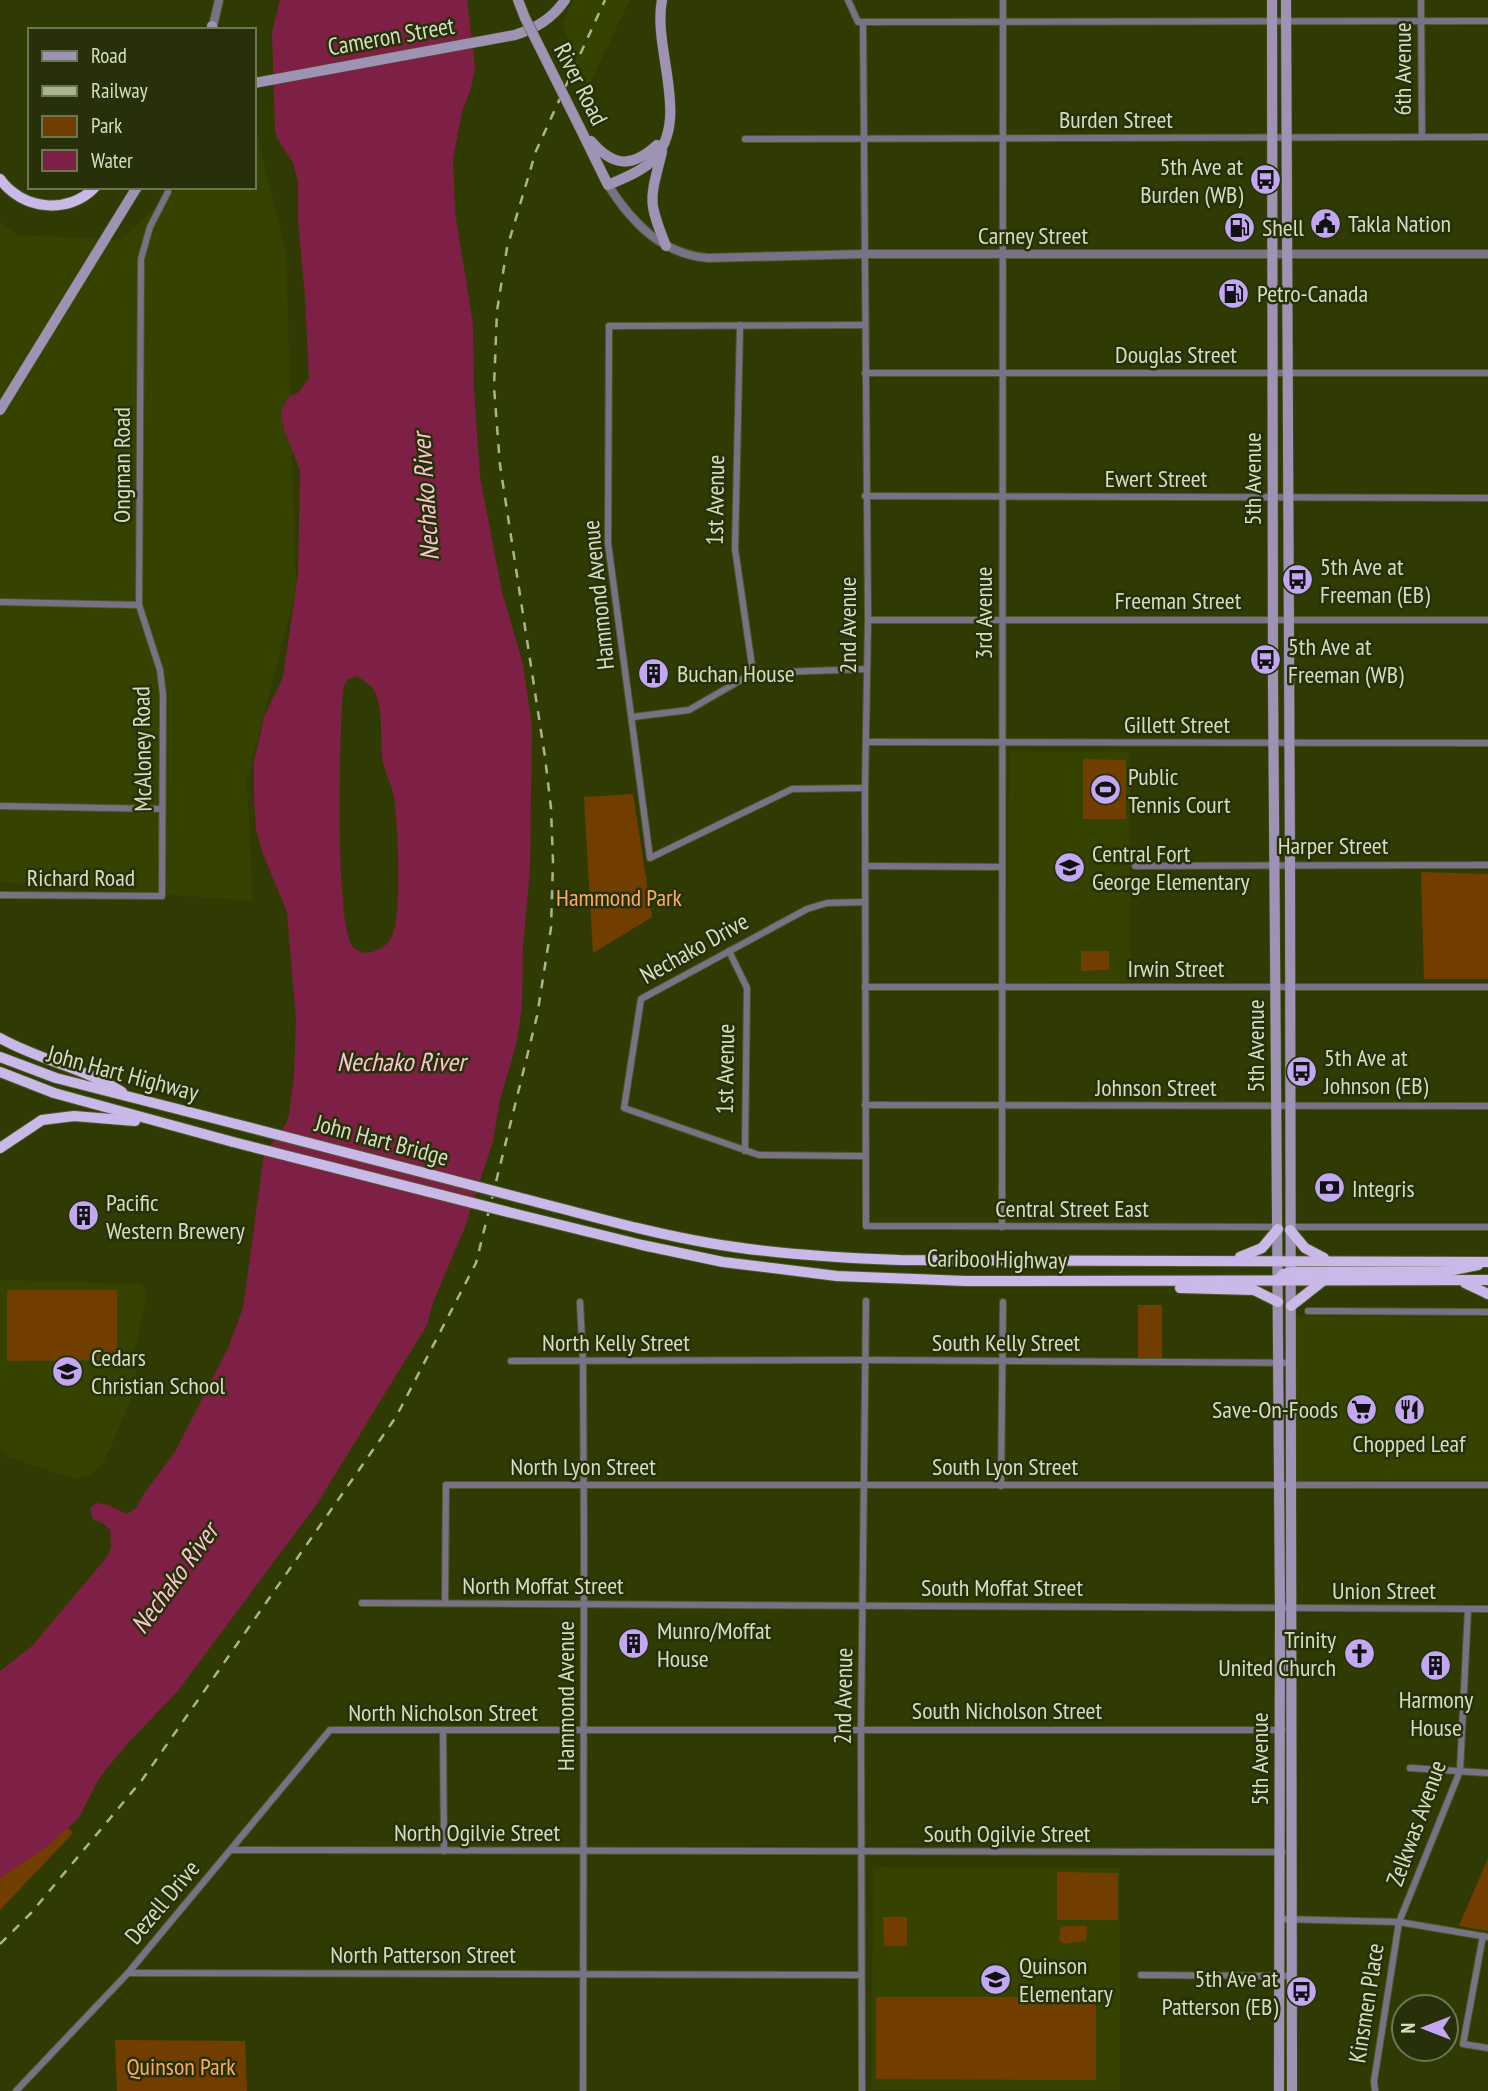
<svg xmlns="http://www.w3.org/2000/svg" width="1488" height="2091" font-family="'PT Sans Narrow',sans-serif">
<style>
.built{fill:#354200}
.green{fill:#723e00}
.water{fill:#7e1f45;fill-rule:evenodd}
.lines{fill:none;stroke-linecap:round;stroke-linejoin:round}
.minor-casing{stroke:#4e5826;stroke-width:8}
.tertiary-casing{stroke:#4e5826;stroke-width:10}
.secondary-casing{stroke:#4e5826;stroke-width:11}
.trunk-casing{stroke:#4e5826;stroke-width:12}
.minor{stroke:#797287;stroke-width:6}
.tertiary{stroke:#797287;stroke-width:8}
.secondary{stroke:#9f93b5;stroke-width:10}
.trunk{stroke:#c9b8e8;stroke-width:10}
.rail{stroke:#aab490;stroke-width:2.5;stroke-dasharray:9 9;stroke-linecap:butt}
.secondary-bridge-casing{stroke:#4e5826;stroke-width:11;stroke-linecap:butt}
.trunk-bridge-casing{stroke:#4e5826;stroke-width:12;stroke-linecap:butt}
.secondary-bridge{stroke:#9f93b5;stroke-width:10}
.trunk-bridge{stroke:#c9b8e8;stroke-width:10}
.labels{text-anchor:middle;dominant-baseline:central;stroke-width:5;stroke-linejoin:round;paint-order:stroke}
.street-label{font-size:24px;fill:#d5dec2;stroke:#273008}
.poi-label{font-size:24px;fill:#d5dec2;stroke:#273008;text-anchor:start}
.park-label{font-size:24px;fill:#feac64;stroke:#273008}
.water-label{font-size:26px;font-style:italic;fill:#f9c3d1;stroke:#273008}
</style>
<rect width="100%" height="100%" fill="#303b04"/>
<g class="built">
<path d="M573 0H630L588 87 562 24Z"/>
<path d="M255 128 286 251 296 589 247 781 253 901 0 882V222L18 235 120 240 178 187H254Z"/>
<path d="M1009 752H1130V982L1007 983Z"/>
<path d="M0 1280 142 1284 147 1297 132 1361 139 1381 103 1464 89 1476 76 1478 62 1475 8 1457 0 1449Z"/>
<path d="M1297 1316 1488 1317V1480L1296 1481Z"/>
<path d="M873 1867 1120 1868V2090L872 2089Z"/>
</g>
<g class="green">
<path d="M1083 759 1126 760V819H1083Z"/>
<path d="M633 794 652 917 593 953 584 797Z"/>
<path d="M1421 872 1488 874V979H1424Z"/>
<path d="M1081 951H1109V970L1081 971Z"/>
<path d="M7 1290H117V1360L7 1361Z"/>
<rect x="1138" y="1305" width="24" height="54"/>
<path d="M57 1818 73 1833 0 1910V1847Z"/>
<path d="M1488 1858V1931L1459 1926Z"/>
<path d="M1057 1872 1118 1873V1920H1057Z"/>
<path d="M883 1917H907V1946H884Z"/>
<path d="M1064 1926H1087L1086 1941 1064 1944 1059 1940 1060 1929Z"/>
<path d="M876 1997H1096V2080L876 2079Z"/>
<path d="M115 2040 245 2041 247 2091H117Z"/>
</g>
<path class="water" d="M280 0H467L475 66 471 88 462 111 453 159 455 212 473 325 474 390 480 477 502 592 523 664 532 728 530 868 523 947 522 1007 516 1045 499 1104 493 1141 465 1227 432 1305 427 1325 317 1504 177 1692 127 1744 100 1777 78 1819 44 1849 0 1878V1671L32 1646 107 1557 111 1548 110 1530 104 1524 93 1519 90 1508 97 1503 108 1505 127 1514 136 1508 145 1492 175 1452 228 1348 243 1308 264 1154 286 1124 289 1115 294 1075 296 1020 287 912 263 854 256 829 254 799V761L264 717 283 677 298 574 300 470 284 430 281 411 289 396 298 393 309 378 305 296 298 221V182L293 163 277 138 275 129 272 32ZM357 676C362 680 370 684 373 689 384 706 380 738 382 757 384 772 392 784 394 798 398 823 402 915 392 936 389 944 380 950 372 952 365 954 358 952 353 947 334 922 340 728 343 688L348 679Z"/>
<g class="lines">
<defs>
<g id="minor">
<path d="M848 0 858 22 1488 21"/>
<path d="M1421 0 1422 137"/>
<path d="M863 22 868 620 865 788 866 1226 1278 1227"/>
<path d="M745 139 1488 137"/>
<path d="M740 325 735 549 753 673"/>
<path d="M865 373H1488"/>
<path d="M865 496 1488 498"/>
<path d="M0 602 139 605"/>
<path d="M868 620H1488"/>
<path d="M632 717 689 710 753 673 867 669"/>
<path d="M866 742 1488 743"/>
<path d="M865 788 792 789 650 858 608 543 609 326 865 325"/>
<path d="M0 806 162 809"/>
<path d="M865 866 1002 867"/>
<path d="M1135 866 1488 865"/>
<path d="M0 895 162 896 163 695 160 670 139 605 141 259 150 227 168 192"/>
<path d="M729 951 747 988 745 1151"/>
<path d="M865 987H1488"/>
<path d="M865 1105 1488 1106"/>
<path d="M864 1156 759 1155 624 1108 641 999 807 909 827 903 865 902"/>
<path d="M1002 1227 1003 0"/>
<path d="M1291 1227H1488"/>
<path d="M580 1302 583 1361 584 1545 583 2091"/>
<path d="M1308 1311 1488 1312"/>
<path d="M511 1361 865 1360 1291 1363"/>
<path d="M1001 1486 1003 1302"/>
<path d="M362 1603 1488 1609"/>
<path d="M445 1603 446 1485H1488"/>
<path d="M443 1730 444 1851"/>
<path d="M1410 1768 1488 1773"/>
<path d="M231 1850 1282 1852"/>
<path d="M1280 1919 1399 1922 1488 1937"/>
<path d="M1483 1936 1463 2044 1488 2048"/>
<path d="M128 1973 861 1975"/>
<path d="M1141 1975 1290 1976"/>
<path d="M16 2091 128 1973 330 1730H1282"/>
<path d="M862 2091 861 1729 866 1301"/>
<path d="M1375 2091 1374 2081 1399 1922 1460 1771 1468 1609"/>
</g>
<g id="tertiary">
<path d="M212 30 219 0"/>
<path d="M608 185C632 223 662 254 708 258L865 254H1488"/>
</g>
<g id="secondary">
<path d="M518 0 525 18"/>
<path d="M1272 0 1273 683 1280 1609 1279 2091"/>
<path d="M1286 0 1290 864 1292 2091"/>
<path d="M212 26 213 30"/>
<path d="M254 83 515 35C536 28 552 19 565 0"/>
<path d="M580 128 608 185C622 179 640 172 651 162 693 122 652 50 662 0"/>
<path d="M591 141C613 167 632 168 657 145"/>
<path d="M662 152C650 200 647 199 666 246"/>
<path d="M0 410 137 187"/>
</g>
<g id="trunk">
<path d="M0 179C22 210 69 215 95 187"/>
<path d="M0 1038C39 1060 84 1068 122 1092"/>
<path d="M0 1057 56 1078 236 1124"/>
<path d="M0 1072 54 1093 233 1142"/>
<path d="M0 1148 42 1120 74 1116 135 1121"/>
<path d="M517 1197C581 1213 644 1232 709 1243 772 1254 836 1258 900 1260L1488 1262"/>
<path d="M512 1213 642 1245 723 1262 837 1276 966 1281 1488 1280"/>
<path d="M1290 1230 1305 1248 1324 1258"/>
<path d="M1240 1257 1262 1248 1278 1229"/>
<path d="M1278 1280 1283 1274 1291 1272H1444L1478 1265"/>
<path d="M1465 1283 1488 1294"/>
<path d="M1180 1288 1254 1290 1278 1302"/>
<path d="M1291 1306 1324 1280"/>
</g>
</defs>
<use href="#minor" class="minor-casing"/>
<use href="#tertiary" class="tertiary-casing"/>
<use href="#secondary" class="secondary-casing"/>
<use href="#trunk" class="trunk-casing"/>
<use href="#minor" class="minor"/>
<use href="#tertiary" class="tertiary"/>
<use href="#secondary" class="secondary"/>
<use href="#trunk" class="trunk"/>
<path class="rail" d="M0 1944 31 1913 142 1780 396 1417 476 1263 537 1016 551 928 553 862 551 808 545 757 500 465 494 387 497 311 507 248 536 151 605 0"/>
<defs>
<path id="secondary-bridge" d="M525 18 580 128"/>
<g id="trunk-bridge">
<path d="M236 1124 517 1197"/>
<path d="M233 1142 512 1213"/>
</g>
</defs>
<use href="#secondary-bridge" class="secondary-bridge-casing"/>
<use href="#trunk-bridge" class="trunk-bridge-casing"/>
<use href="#secondary-bridge" class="secondary-bridge"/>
<use href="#trunk-bridge" class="trunk-bridge"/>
</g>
<defs>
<symbol id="bus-disc" viewBox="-11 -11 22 22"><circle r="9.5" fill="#c3a7f2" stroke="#273008"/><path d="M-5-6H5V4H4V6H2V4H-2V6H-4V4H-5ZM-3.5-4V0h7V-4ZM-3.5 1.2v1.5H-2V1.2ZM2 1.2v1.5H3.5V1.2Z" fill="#111"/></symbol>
<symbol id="civic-disc" viewBox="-11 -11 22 22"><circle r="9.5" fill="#c3a7f2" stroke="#273008"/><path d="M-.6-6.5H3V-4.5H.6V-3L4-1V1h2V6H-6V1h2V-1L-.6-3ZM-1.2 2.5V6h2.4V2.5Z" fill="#111"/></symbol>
<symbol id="fuel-disc" viewBox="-11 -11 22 22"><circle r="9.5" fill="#c3a7f2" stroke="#273008"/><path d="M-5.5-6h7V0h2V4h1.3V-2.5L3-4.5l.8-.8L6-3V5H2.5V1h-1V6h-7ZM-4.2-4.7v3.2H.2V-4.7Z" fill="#111"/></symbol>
<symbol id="building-disc" viewBox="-11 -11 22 22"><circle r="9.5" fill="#c3a7f2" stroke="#273008"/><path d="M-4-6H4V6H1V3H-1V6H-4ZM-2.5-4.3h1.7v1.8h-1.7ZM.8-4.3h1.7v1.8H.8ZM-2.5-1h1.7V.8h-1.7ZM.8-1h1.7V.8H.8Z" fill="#111"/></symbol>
<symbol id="stadium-disc" viewBox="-11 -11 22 22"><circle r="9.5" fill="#c3a7f2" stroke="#273008"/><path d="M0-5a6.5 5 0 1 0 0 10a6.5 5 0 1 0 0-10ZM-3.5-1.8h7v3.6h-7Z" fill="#111"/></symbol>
<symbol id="school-disc" viewBox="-11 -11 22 22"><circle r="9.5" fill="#c3a7f2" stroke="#273008"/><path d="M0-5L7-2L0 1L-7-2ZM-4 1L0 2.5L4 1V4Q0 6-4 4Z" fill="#111"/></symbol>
<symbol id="bank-disc" viewBox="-11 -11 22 22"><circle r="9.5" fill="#c3a7f2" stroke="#273008"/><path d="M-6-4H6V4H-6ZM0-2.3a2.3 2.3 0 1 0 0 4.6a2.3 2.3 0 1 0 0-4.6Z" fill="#111"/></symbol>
<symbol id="supermarket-disc" viewBox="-11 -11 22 22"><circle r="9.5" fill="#c3a7f2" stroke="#273008"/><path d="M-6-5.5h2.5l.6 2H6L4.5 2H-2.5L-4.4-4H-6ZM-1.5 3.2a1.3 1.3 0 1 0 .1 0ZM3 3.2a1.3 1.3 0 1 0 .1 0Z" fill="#111"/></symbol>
<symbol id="restaurant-disc" viewBox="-11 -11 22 22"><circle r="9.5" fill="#c3a7f2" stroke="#273008"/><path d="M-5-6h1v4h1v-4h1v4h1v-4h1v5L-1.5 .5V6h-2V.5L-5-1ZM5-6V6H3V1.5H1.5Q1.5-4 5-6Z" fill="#111"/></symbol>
<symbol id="church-disc" viewBox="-11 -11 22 22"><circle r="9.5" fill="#c3a7f2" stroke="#273008"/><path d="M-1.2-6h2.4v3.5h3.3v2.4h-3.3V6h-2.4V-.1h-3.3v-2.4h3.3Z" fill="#111"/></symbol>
</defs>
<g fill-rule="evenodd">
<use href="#bus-disc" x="1248" y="162" width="35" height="35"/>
<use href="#civic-disc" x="1308" y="206" width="35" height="35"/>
<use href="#fuel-disc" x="1222" y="210" width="35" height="35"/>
<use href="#fuel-disc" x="1216" y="276" width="35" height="35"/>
<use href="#bus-disc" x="1280" y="562" width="35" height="35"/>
<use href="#bus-disc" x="1248" y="642" width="35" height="35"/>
<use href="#building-disc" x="636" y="656" width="35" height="35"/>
<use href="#stadium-disc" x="1088" y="772" width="35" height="35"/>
<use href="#school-disc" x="1052" y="850" width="35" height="35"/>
<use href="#bus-disc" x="1284" y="1054" width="35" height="35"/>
<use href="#bank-disc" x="1312" y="1170" width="35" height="35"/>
<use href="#building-disc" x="66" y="1198" width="35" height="35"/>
<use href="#school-disc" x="50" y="1354" width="35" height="35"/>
<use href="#supermarket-disc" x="1344" y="1392" width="35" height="35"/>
<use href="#restaurant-disc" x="1392" y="1392" width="35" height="35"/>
<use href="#building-disc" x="616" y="1626" width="35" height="35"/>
<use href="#church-disc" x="1342" y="1636" width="35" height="35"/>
<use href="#building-disc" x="1418" y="1648" width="35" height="35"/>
<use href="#school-disc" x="978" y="1962" width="35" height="35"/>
<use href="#bus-disc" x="1284" y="1974" width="35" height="35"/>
</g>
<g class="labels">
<g class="street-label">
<text transform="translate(391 36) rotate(-10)">Cameron Street</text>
<text transform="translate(1402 69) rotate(-90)">6th Avenue</text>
<text transform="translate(581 84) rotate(63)">River Road</text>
<text x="1116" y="119">Burden Street</text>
<text x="1033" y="235">Carney Street</text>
<text x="1176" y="354">Douglas Street</text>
<text transform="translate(121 465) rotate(-90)">Ongman Road</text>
<text x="1156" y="478">Ewert Street</text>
<text transform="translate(1252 479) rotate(-90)">5th Avenue</text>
<text transform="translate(715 500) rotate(-89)">1st Avenue</text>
<text transform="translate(598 595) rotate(-96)">Hammond Avenue</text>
<text x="1178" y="600">Freeman Street</text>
<text transform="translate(983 613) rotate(-90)">3rd Avenue</text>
<text transform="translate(847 625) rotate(-90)">2nd Avenue</text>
<text x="1177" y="724">Gillett Street</text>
<text transform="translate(142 749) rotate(-91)">McAloney Road</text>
<text x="1333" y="845">Harper Street</text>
<text x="81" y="877">Richard Road</text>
<text transform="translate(694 948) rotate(-29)">Nechako Drive</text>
<text x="1176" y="968">Irwin Street</text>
<text transform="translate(1255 1046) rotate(-90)">5th Avenue</text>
<text transform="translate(725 1069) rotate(-89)">1st Avenue</text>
<text transform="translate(123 1073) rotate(15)">John Hart Highway</text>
<text x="1156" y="1087">Johnson Street</text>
<text transform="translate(382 1140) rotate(15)">John Hart Bridge</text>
<text x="1072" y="1208">Central Street East</text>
<text transform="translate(997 1259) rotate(1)">Cariboo Highway</text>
<text x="616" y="1342">North Kelly Street</text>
<text x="1006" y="1342">South Kelly Street</text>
<text x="583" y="1466">North Lyon Street</text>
<text x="1005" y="1466">South Lyon Street</text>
<text x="543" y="1585">North Moffat Street</text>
<text x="1002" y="1587">South Moffat Street</text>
<text x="1384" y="1590">Union Street</text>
<text transform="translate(565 1696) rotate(-90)">Hammond Avenue</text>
<text transform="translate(843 1696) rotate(-89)">2nd Avenue</text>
<text x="1007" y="1710">South Nicholson Street</text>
<text x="443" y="1712">North Nicholson Street</text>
<text transform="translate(1259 1759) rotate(-90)">5th Avenue</text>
<text transform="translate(1416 1823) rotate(-70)">Zelkwas Avenue</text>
<text x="477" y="1832">North Ogilvie Street</text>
<text x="1007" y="1833">South Ogilvie Street</text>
<text transform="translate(162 1902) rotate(-50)">Dezell Drive</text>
<text x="423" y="1954">North Patterson Street</text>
<text transform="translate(1366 2003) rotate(-81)">Kinsmen Place</text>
</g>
<g class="poi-label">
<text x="1243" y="166" text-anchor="end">5th Ave at<tspan x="1243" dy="28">Burden (WB)</tspan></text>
<text x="1348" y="223">Takla Nation</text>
<text x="1262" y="227">Shell</text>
<text x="1257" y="293">Petro-Canada</text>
<text x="1320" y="566">5th Ave at<tspan x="1320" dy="28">Freeman (EB)</tspan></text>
<text x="1288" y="646">5th Ave at<tspan x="1288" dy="28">Freeman (WB)</tspan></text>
<text x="677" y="673">Buchan House</text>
<text x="1128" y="776">Public<tspan x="1128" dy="28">Tennis Court</tspan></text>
<text x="1092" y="853">Central Fort<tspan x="1092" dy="28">George Elementary</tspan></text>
<text x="1324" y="1057">5th Ave at<tspan x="1324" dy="28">Johnson (EB)</tspan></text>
<text x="1352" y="1188">Integris</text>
<text x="106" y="1202">Pacific<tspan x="106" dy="28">Western Brewery</tspan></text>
<text x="91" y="1357">Cedars<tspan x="91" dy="28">Christian School</tspan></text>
<text x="1338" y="1409" text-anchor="end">Save-On-Foods</text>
<text x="1409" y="1443" text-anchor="middle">Chopped Leaf</text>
<text x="657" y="1630">Munro/Moffat<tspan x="657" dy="28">House</tspan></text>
<text x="1336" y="1639" text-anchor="end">Trinity<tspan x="1336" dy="28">United Church</tspan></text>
<text x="1436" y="1699" text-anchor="middle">Harmony<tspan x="1436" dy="28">House</tspan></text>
<text x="1019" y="1965">Quinson<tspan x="1019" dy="28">Elementary</tspan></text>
<text x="1278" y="1978" text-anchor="end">5th Ave at<tspan x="1278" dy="28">Patterson (EB)</tspan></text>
</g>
<g class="park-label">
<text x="619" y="897">Hammond Park</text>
<text x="181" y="2066">Quinson Park</text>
</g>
<g class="water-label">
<text transform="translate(425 497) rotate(-94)">Nechako River</text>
<text x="401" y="1061">Nechako River</text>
<text transform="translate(174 1578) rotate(-54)">Nechako River</text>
</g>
</g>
<rect x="28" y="28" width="228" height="161" fill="#273008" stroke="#6d7652" stroke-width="2"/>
<rect x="42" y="51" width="35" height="10" fill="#9f93b5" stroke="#6d7652" stroke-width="2"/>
<text x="91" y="63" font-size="21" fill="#d5dec2">Road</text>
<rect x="42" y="86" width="35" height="10" fill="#aab490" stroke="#6d7652" stroke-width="2"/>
<text x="91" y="98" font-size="21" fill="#d5dec2">Railway</text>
<rect x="42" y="116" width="35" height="21" fill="#723e00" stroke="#6d7652" stroke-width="2"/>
<text x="91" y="133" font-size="21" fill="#d5dec2">Park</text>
<rect x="42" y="150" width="35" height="21" fill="#7e1f45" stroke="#6d7652" stroke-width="2"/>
<text x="91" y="168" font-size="21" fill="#d5dec2">Water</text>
<g transform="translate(1425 2028) rotate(270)"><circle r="33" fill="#273008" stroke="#6d7652" stroke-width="2"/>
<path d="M0-5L12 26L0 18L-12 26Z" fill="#c3a7f2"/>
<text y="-10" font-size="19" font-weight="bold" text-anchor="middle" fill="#d5dec2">N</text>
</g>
</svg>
